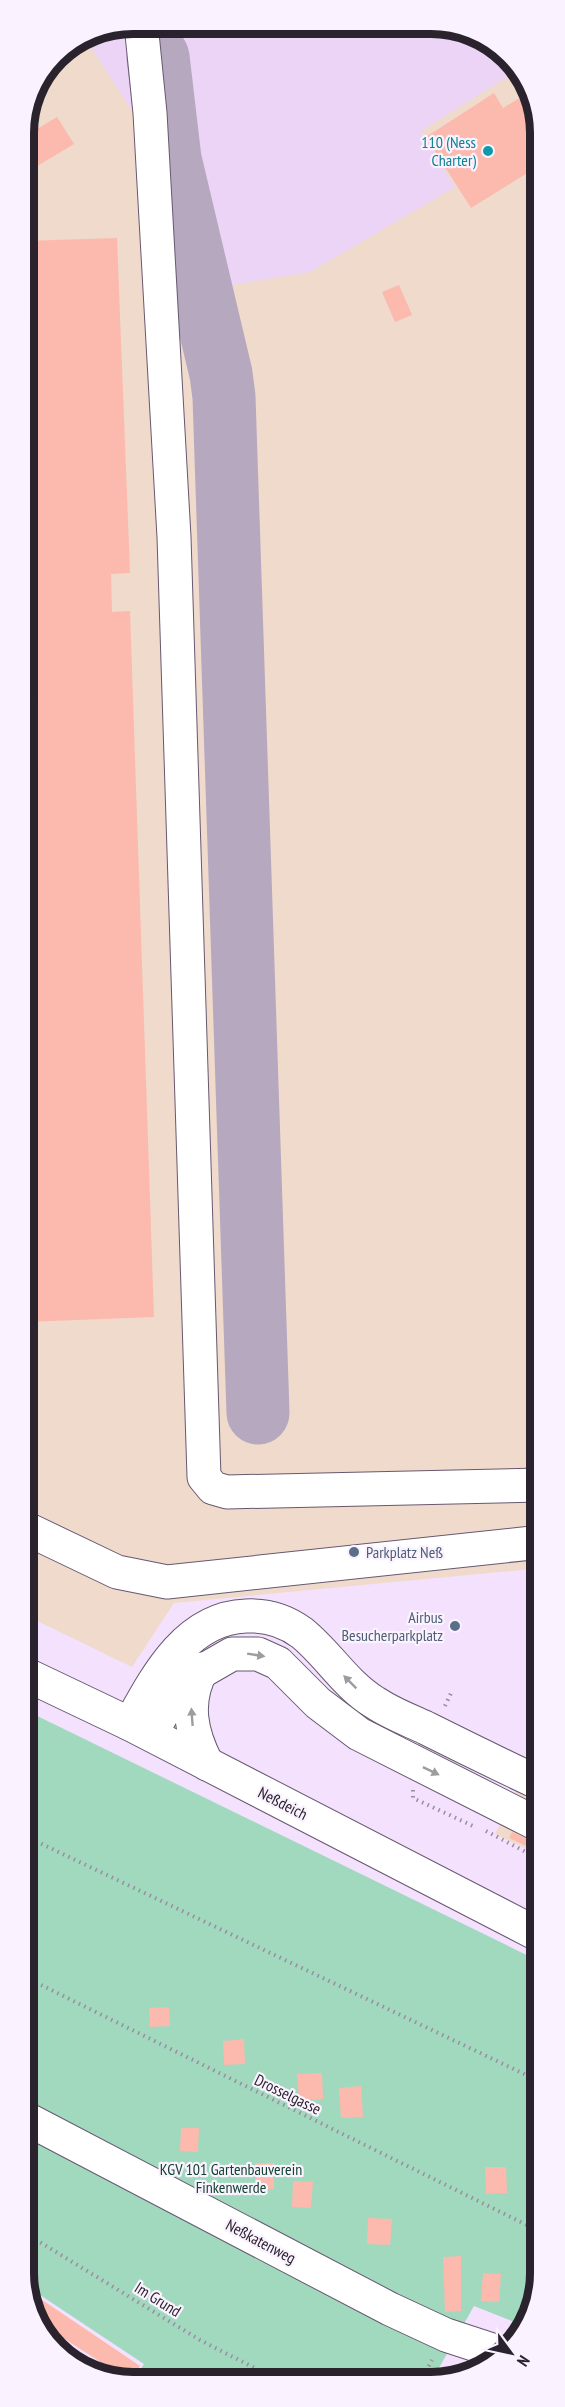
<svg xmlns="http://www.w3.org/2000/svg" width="565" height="2407" font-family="'PT Sans Narrow',sans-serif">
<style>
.industrial{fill:#efdacc}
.built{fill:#ebd4f6}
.green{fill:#a1d9be}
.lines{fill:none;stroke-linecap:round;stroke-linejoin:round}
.taxiway{stroke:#b6a8be;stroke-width:63}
.building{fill:#fbbaad}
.minor-casing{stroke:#675870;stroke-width:35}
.path{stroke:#9a8da1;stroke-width:4;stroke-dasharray:1.5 4.5;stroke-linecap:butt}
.minor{stroke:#fff;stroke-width:33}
.oneway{fill:#9f9ca0}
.culture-dot{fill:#0f9aa8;stroke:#faf2fe;stroke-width:2}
.service-dot{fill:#5c6f8a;stroke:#faf2fe;stroke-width:2}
.labels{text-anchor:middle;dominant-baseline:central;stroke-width:4.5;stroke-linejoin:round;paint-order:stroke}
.culture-label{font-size:16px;fill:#0d838f;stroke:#faf2fe;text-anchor:end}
.service-label{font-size:16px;fill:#4e5e75;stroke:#faf2fe;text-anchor:start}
.street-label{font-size:16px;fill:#2a232d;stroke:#faf2fe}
.park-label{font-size:16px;fill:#114430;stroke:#faf2fe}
.rim{fill:none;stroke:#2a232d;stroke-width:8}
</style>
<rect width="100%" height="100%" fill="#f3e1fd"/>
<g class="industrial">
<path d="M459 28 514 61 540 119 541 1568 174 1603 132 1667 25 1615 24 127 56 56 92 32Z"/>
<path d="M535 1752 541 1755V1856L495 1834Z"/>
</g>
<path class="built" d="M134 24 459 28 514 61 518 70 421 131 455 187 310 272 154 298 134 114 91 47 48 74 56 56 92 32Z"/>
<path class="green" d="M25 1710 541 1962V2280L522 2325 474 2306 431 2382 133 2381 144 2364 34 2291 29 2297 25 2288Z"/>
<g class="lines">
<path class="taxiway" d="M158 57 170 159 221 374 224 397 258 1413"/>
</g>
<g class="building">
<path d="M494 93 503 108 528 93 540 119V165L471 208 426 137Z"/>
<path d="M57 117 74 144 24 174V137Z"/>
<path d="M117 238 130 573 111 574 112 612 130 611 154 1317 25 1322 24 241Z"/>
<path d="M399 285 412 315 395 322 382 292Z"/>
<path d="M512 1832 541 1845V1853L509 1838Z"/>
<path d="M169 2007 170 2026 150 2027 149 2008Z"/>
<path d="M244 2039 245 2064 224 2065 223 2041Z"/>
<path d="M322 2073 323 2099 299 2101 297 2074Z"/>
<path d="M361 2086 363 2117 341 2118 339 2088Z"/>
<path d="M181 2128H199L198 2152 180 2151Z"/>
<rect x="255" y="2163" width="19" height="26"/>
<path d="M485 2167H506L507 2193 486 2194Z"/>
<path d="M293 2181 313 2182 311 2208 292 2207Z"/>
<path d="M368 2218 392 2219 390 2245 367 2244Z"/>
<path d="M461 2256V2311L445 2312 443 2257Z"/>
<path d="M483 2273 501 2274 499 2302 481 2301Z"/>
<path d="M26 2289 140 2366 130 2381 43 2325Z"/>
</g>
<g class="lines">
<defs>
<g id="minor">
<path d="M141 24 150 113 174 537 204 1477 213 1488 227 1492 540 1485"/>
<path d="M25 1528 117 1572 167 1582 541 1542"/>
<path d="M202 1669C184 1702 191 1733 207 1764"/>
<path d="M25 1674 130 1724 541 1936"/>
<path d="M157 1723 175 1691 185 1681 232 1654H258L278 1663 318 1703 359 1734 541 1826"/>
<path d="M130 1724C156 1677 186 1618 246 1616 266 1615 286 1621 302 1633 328 1654 345 1684 374 1702 390 1713 409 1720 426 1728 464 1747 503 1766 541 1784"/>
<path d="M25 2118 390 2309 446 2335 501 2353"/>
</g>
</defs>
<use href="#minor" class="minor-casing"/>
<g class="path">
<path d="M445 1706 451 1693"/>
<path d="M413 1790V1798L473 1826"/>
<path d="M486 1831 541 1860"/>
<path d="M25 1836 541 2082"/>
<path d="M25 1977 541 2232"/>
<path d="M25 2233 200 2340 280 2381"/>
<path d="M420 2382 432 2360"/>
</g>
<use href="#minor" class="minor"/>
</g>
<defs><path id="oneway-solid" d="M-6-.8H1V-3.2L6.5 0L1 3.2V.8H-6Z" transform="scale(1.5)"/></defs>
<g class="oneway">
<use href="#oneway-solid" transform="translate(256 1655) rotate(9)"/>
<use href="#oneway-solid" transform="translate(350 1682) rotate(-135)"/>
<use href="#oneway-solid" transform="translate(192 1717) rotate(-94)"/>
<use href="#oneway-solid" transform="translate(431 1771) rotate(26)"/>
</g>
<circle class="culture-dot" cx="488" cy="151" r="6"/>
<g class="service-dot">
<circle cx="354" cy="1552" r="6"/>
<circle cx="455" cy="1626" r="6"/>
</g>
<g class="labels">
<g class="culture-label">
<text x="476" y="142">110 (Ness<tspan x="476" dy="18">Charter)</tspan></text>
</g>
<g class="service-label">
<text x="366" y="1552">Parkplatz Neß</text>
<text x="443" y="1617" text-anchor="end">Airbus<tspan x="443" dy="18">Besucherparkplatz</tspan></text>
</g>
<g class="street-label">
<text transform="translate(283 1803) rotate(27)">Neßdeich</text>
<text transform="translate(288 2094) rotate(26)">Drosselgasse</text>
<text transform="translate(261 2241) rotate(28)">Neßkatenweg</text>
<text transform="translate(158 2299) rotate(32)">Im Grund</text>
</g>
<g class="park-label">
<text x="231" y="2169">KGV 101 Gartenbauverein<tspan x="231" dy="18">Finkenwerde</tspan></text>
</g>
</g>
<path d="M0 0H565V2407H0ZM133 34H431A99 99 0 0 1 530 133V2273A99 99 0 0 1 431 2372H133A99 99 0 0 1 34 2273V133A99 99 0 0 1 133 34Z" fill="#faf2fe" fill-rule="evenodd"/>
<path class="rim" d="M133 34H431A99 99 0 0 1 530 133V2273A99 99 0 0 1 431 2372H133A99 99 0 0 1 34 2273V133A99 99 0 0 1 133 34Z"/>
<g transform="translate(511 2353) rotate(123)" stroke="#faf2fe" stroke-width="4.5" paint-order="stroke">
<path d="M0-4.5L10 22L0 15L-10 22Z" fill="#2a232d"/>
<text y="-9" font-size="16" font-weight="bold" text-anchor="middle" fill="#2a232d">N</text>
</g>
</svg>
